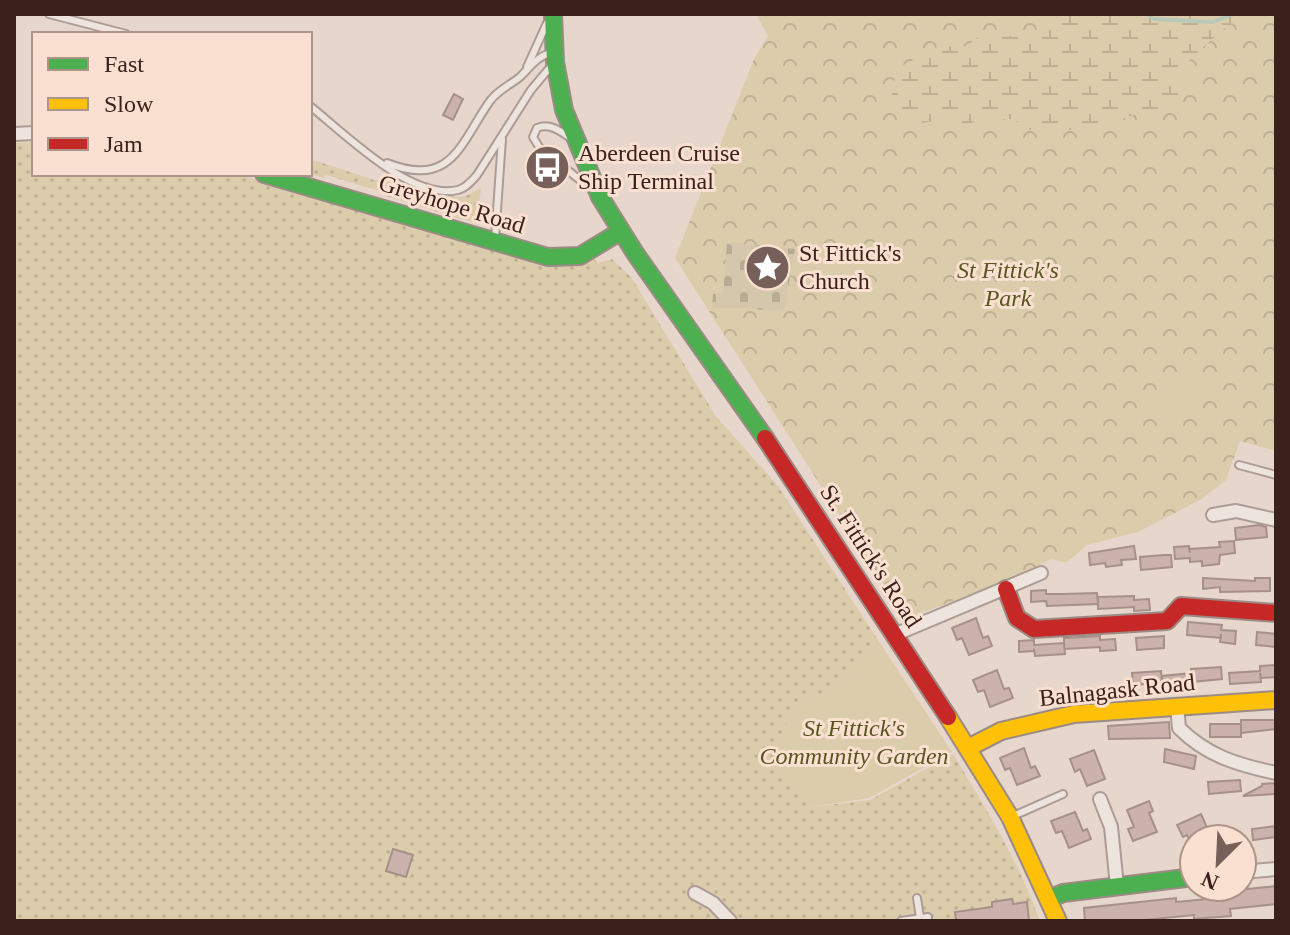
<svg xmlns="http://www.w3.org/2000/svg" width="1290" height="935" font-family="Georgia,serif">
<style>
.grass{fill:url(#grass-dots)}
.forest{fill:url(#forest-crowns)}
.wetland{fill:url(#wetland-marsh)}
.cemetery{fill:url(#cemetery-stones)}
.garden{fill:#dbcdac}
.lines{fill:none;stroke-linecap:round;stroke-linejoin:round}
.stream{stroke:#b7c9b8;stroke-width:4}
.building{fill:#cbb2ac;stroke:#a7908a;stroke-width:2}
.lane-casing{stroke:#ac9c95;stroke-width:10}
.street-casing{stroke:#ac9c95;stroke-width:16}
.fast-casing{stroke:#9b8b84;stroke-width:20}
.slow-casing{stroke:#9b8b84;stroke-width:20}
.jam-casing{stroke:#9b8b84;stroke-width:20}
.lane{stroke:#eee4de;stroke-width:6}
.street{stroke:#eee4de;stroke-width:12}
.fast{stroke:#4caf50;stroke-width:16}
.slow{stroke:#ffc107;stroke-width:16}
.jam{stroke:#c62828;stroke-width:16}
.labels{text-anchor:middle;dominant-baseline:central;stroke-width:6;stroke-linejoin:round;paint-order:stroke}
.poi-label{font-size:24px;fill:#3b211c;stroke:#f9e0d0;text-anchor:start}
.street-label{font-size:24px;fill:#3b211c;stroke:#f9e0d0}
.park-label{font-size:24px;font-style:italic;fill:#595620;stroke:#f9e0d0}
</style>
<defs>
<pattern id="grass-dots" width="8" height="8" patternUnits="userSpaceOnUse" patternTransform="scale(2)"><rect width="8" height="8" fill="#dbcdac"/><path d="M2 2h.1M6 6h.1" fill="none" stroke="#bdb093" stroke-width="1.8" stroke-linecap="round"/></pattern>
<pattern id="forest-crowns" width="20" height="18" patternUnits="userSpaceOnUse" patternTransform="scale(2)"><rect width="20" height="18" fill="#dbcdac"/><path d="M2 6a3 3 0 1 1 6 0M12 15a3 3 0 1 1 6 0" fill="none" stroke="#bdb093"/></pattern>
<pattern id="wetland-marsh" width="20" height="14" patternUnits="userSpaceOnUse" patternTransform="scale(2)"><rect width="20" height="14" fill="#dbcdac"/><path d="M1 5h8M5 5V1M11 12h8M15 12V8" fill="none" stroke="#bdb093"/></pattern>
<pattern id="cemetery-stones" width="16" height="16" patternUnits="userSpaceOnUse" patternTransform="scale(2)"><rect width="16" height="16" fill="#d4c7ac"/><path d="M2 7V4a2 2 0 0 1 4 0v3zM10 15v-3a2 2 0 0 1 4 0v3z" fill="#b7ab93"/></pattern>
</defs>
<rect width="100%" height="100%" fill="#e7d6cb"/>
<g class="grass">
<path d="M34 142V174H234L327 197 551 266H576L594 258 597 263 612 259 631 277 715 415 778 486 876 637C848 683 848 685 797 702L773 754 811 807 870 800 953 754C985 807 1019 862 1040 921H14V143Z"/>
<path d="M310 159 374 180 390 182 445 196 464 197 481 188 478 216 475 220 468 221 386 196V193L326 175 324 178 310 174Z"/>
</g>
<path class="forest" d="M756 14H1276V451L1240 441 1226 480 1202 499 1138 532 1087 545 1066 563 1051 559 1023 574 906 619 675 258 754 59 768 36Z"/>
<path class="wetland" d="M1065 14H1241C1229 27 1181 61 1179 77 1178 84 1181 93 1180 102L1172 109C1141 110 1116 119 1090 135L1073 129 1051 135 1028 129 1013 119 977 120 958 130 940 120 916 124 892 99V86L900 67 937 47 967 46 984 32C1027 40 1028 39 1065 14Z"/>
<path class="cemetery" d="M727 242 795 249 784 312 743 308H712L713 294 723 293Z"/>
<g class="garden">
<path d="M1186 375 1206 395 1177 423 1158 403Z"/>
<path d="M836 445 860 470 861 476 853 484C835 485 825 475 818 459 821 449 826 446 836 445Z"/>
<path d="M876 637 952 752 869 798 810 807 773 754 797 702C848 685 848 683 876 637Z"/>
</g>
<g class="lines">
<path class="stream" d="M1148 14 1154 19 1213 22 1233 14"/>
</g>
<g class="building">
<path d="M454 94 463 99 453 120 443 115Z"/>
<path d="M1259 525 1266 527 1267 537 1236 540 1235 528Z"/>
<path d="M1234 541 1235 553 1220 555 1219 564 1202 566V561L1190 562V558L1175 559 1174 547 1189 546 1190 553 1189 549 1220 547 1219 542Z"/>
<path d="M1134 546 1136 559 1121 560 1122 565 1106 567 1105 563 1090 565 1089 553Z"/>
<path d="M1164 555H1171L1172 567 1141 570 1140 557Z"/>
<path d="M1203 578 1255 581V578H1270V591L1220 592V587L1203 589Z"/>
<path d="M1046 590V594H1062L1097 593 1098 604 1047 606 1046 601 1031 602V591Z"/>
<path d="M1134 596V600L1149 599 1150 610 1134 611V607L1098 609V597Z"/>
<path d="M976 618 983 638 988 636 992 646 969 655 962 638 957 640 952 628Z"/>
<path d="M1188 622 1222 625 1221 630 1236 631 1235 644 1220 642 1221 634V638L1187 635Z"/>
<path d="M1257 632 1276 634V647L1256 645Z"/>
<path d="M1100 636V640L1115 639 1116 650 1100 651V647L1064 649V638Z"/>
<path d="M1164 636V648L1137 650 1136 638Z"/>
<path d="M1034 640V645L1064 643 1065 654 1035 656 1034 649V651L1019 652V641Z"/>
<path d="M1275 665 1276 677 1261 678 1260 673 1261 682 1230 684 1229 673 1260 671V666Z"/>
<path d="M1221 667 1222 679 1192 682 1193 686 1163 688 1162 676 1192 673 1191 669Z"/>
<path d="M997 670 1004 689 1009 688 1013 698 990 707 984 690 978 692 973 680Z"/>
<path d="M1161 671 1162 683 1133 685 1132 673Z"/>
<path d="M1241 720H1276V729L1241 733V737H1210V724H1241V732Z"/>
<path d="M1169 722 1170 738 1109 739 1108 726Z"/>
<path d="M1024 748 1031 768 1035 766 1040 776 1017 785 1010 768 1005 770 1000 758Z"/>
<path d="M1165 749 1196 756 1194 769 1164 762Z"/>
<path d="M1094 750 1105 779 1087 786 1080 769 1075 772 1070 759Z"/>
<path d="M1240 780 1241 791 1209 794 1208 782Z"/>
<path d="M1276 783V794L1243 796 1262 786V784Z"/>
<path d="M1149 801 1153 811 1149 813 1157 832 1133 841 1128 829 1134 827 1127 810Z"/>
<path d="M1075 812 1083 831 1087 829 1091 839 1069 848 1062 831 1056 833 1051 821Z"/>
<path d="M1201 814 1212 839H1189L1187 835 1183 837 1177 825Z"/>
<path d="M1276 826V837L1253 840 1252 829Z"/>
<path d="M393 849 413 855 406 877 386 871Z"/>
<path d="M1276 886V904L1230 909 1231 916 1194 919V915L1134 921H1085L1084 908 1176 898V902L1229 897 1228 891Z"/>
<path d="M1012 899 1013 904 1027 902 1029 921H956L955 912 992 907V902Z"/>
</g>
<g class="lines">
<defs>
<g id="lane">
<path d="M49 14 126 34"/>
<path d="M527 67 547 23"/>
<path d="M310 106C344 133 411 201 458 190 466 188 472 181 477 175L531 90 552 65"/>
<path d="M569 137C559 130 549 123 537 128L533 137 539 147 591 189"/>
<path d="M387 163C452 189 461 142 490 101 498 90 510 85 520 77 532 65 537 56 554 52"/>
<path d="M495 239 502 139"/>
<path d="M1239 465 1276 475"/>
<path d="M1013 816 1063 794"/>
<path d="M917 898 920 918"/>
<path d="M901 921 928 917V921"/>
</g>
<g id="street">
<path d="M14 134 34 133"/>
<path d="M1213 515 1236 511 1276 520"/>
<path d="M894 635 1041 573"/>
<path d="M1177 706 1179 728C1207 756 1238 765 1276 773"/>
<path d="M1100 799 1111 827 1117 886"/>
<path d="M1242 872 1276 869"/>
<path d="M695 893 713 903 730 921"/>
</g>
<g id="fast">
<path d="M553 14 555 62 564 110 600 197 635 253 765 438"/>
<path d="M264 174 548 257 580 256 621 231"/>
<path d="M1049 899 1063 893 1194 877"/>
</g>
<g id="slow">
<path d="M948 717 1010 817 1058 921"/>
<path d="M968 748 1001 731 1074 714 1276 700"/>
</g>
<g id="jam">
<path d="M765 438 948 717"/>
<path d="M1006 589 1017 618 1034 629 1167 621 1181 606 1276 613"/>
</g>
</defs>
<use href="#lane" class="lane-casing"/>
<use href="#street" class="street-casing"/>
<use href="#fast" class="fast-casing"/>
<use href="#slow" class="slow-casing"/>
<use href="#jam" class="jam-casing"/>
<use href="#lane" class="lane"/>
<use href="#street" class="street"/>
<use href="#fast" class="fast"/>
<use href="#slow" class="slow"/>
<use href="#jam" class="jam"/>
</g>
<defs>
<symbol id="bus-disc" viewBox="-11 -11 22 22"><circle r="9.5" fill="#776059" stroke="#f9e0d0"/><path d="M-5-6H5V4H4V6H2V4H-2V6H-4V4H-5ZM-3.5-4V0h7V-4ZM-3.5 1.2v1.5H-2V1.2ZM2 1.2v1.5H3.5V1.2Z" fill="#fff"/></symbol>
<symbol id="sight-disc" viewBox="-11 -11 22 22"><circle r="9.5" fill="#776059" stroke="#f9e0d0"/><path d="M0-6L1.8-2.2L6-1.7L2.9 1.2L3.7 5.4L0 3.3L-3.7 5.4L-2.9 1.2L-6-1.7L-1.8-2.2Z" fill="#fff"/></symbol>
</defs>
<g fill-rule="evenodd">
<use href="#bus-disc" x="522" y="142" width="51" height="51"/>
<use href="#sight-disc" x="742" y="242" width="51" height="51"/>
</g>
<g class="labels">
<g class="poi-label">
<text x="578" y="153">Aberdeen Cruise<tspan x="578" dy="28">Ship Terminal</tspan></text>
<text x="799" y="253">St Fittick's<tspan x="799" dy="28">Church</tspan></text>
</g>
<g class="street-label">
<text transform="translate(452 204) rotate(17)">Greyhope Road</text>
<text transform="translate(871 556) rotate(57)">St. Fittick's Road</text>
<text transform="translate(1117 690) rotate(-6)">Balnagask Road</text>
</g>
<g class="park-label">
<text x="1008" y="270">St Fittick's<tspan x="1008" dy="28">Park</tspan></text>
<text x="854" y="728">St Fittick's<tspan x="854" dy="28">Community Garden</tspan></text>
</g>
</g>
<rect width="1290" height="935" fill="none" stroke="#3b211c" stroke-width="32"/>
<rect x="32" y="32" width="280" height="144" fill="#f9e0d0" stroke="#ad9488" stroke-width="2"/>
<rect x="48" y="58" width="40" height="12" fill="#4caf50" stroke="#ad9488" stroke-width="2"/>
<text x="104" y="72" font-size="24" fill="#3b211c">Fast</text>
<rect x="48" y="98" width="40" height="12" fill="#ffc107" stroke="#ad9488" stroke-width="2"/>
<text x="104" y="112" font-size="24" fill="#3b211c">Slow</text>
<rect x="48" y="138" width="40" height="12" fill="#c62828" stroke="#ad9488" stroke-width="2"/>
<text x="104" y="152" font-size="24" fill="#3b211c">Jam</text>
<g transform="translate(1218 863) rotate(204)"><circle r="38" fill="#f9e0d0" stroke="#ad9488" stroke-width="2"/>
<path d="M0-6L14 30L0 20L-14 30Z" fill="#776059"/>
<text y="-12" font-size="22" font-weight="bold" text-anchor="middle" fill="#3b211c">N</text>
</g>
</svg>
